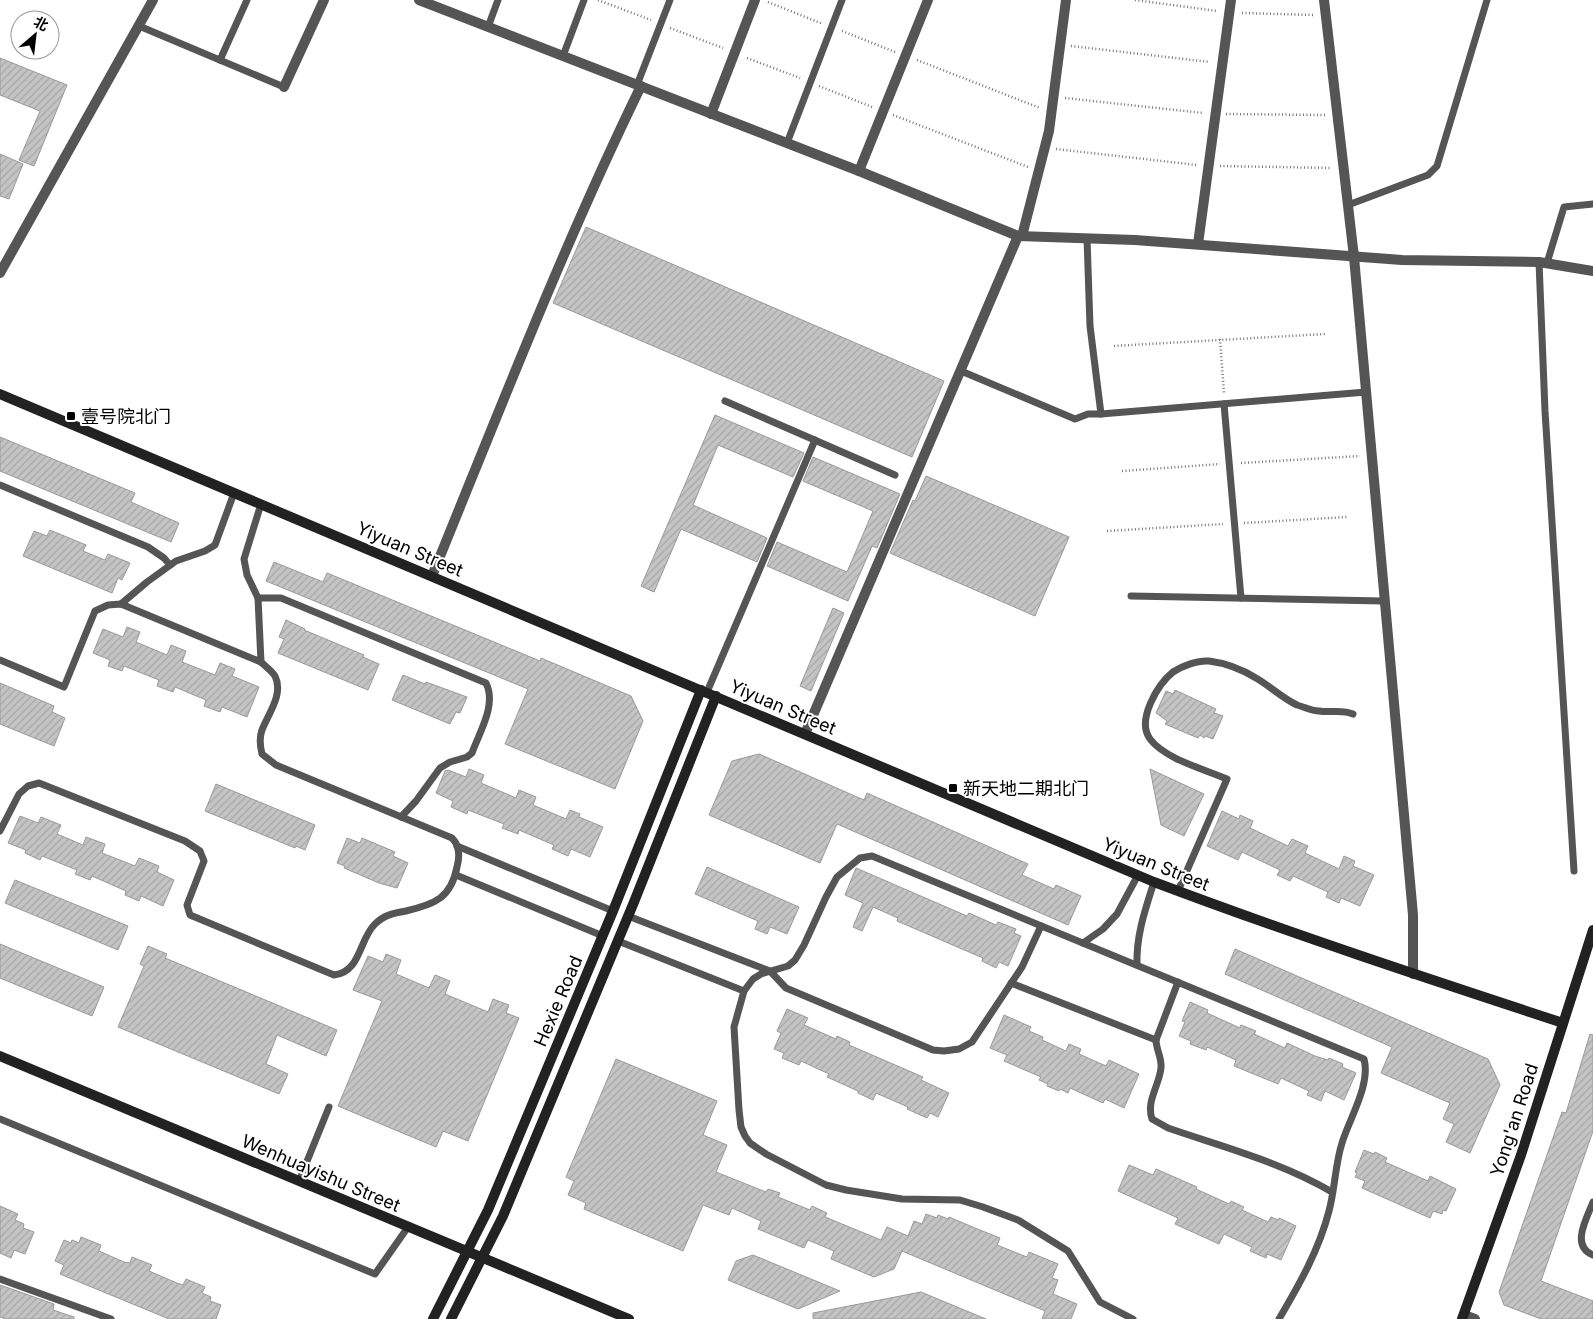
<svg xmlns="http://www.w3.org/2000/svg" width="1593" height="1319" font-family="Inter,'Noto Sans SC',sans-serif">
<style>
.building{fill:url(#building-hatch);stroke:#999}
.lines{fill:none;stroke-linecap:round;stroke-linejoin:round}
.path{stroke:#777;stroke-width:2.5;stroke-dasharray:1 2.5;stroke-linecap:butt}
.lane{stroke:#555;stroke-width:7}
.street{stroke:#555;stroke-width:10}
.secondary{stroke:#222;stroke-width:10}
.poi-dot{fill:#000;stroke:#fff;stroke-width:2}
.labels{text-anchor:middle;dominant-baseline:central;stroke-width:4;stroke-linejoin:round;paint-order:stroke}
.poi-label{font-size:18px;fill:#000;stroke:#fff;text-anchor:start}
.street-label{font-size:18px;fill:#000;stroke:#fff}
</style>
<defs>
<pattern id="building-hatch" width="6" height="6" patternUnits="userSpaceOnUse" patternTransform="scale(1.25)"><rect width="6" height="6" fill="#c4c4c4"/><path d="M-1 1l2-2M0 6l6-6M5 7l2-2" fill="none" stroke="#a7a7a7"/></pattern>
</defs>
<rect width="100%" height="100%" fill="#fff"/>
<g class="building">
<path d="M0 58 67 85 34 166 19 160 40 111 0 95Z"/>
<path d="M0 154 23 164 9 199 0 196Z"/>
<path d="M586 227 944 381 912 457 553 303Z"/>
<path d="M715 415 804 453 793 477 718 445 693 505 767 538 757 562 681 529 654 592 641 586Z"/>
<path d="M0 437 135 493 131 502 179 523 171 542 0 471Z"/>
<path d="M813 457 900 494 877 548 872 546 848 601 767 566 777 542 847 572 873 511 803 481Z"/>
<path d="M926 476 1069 537 1035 616 890 553 913 500 915 501Z"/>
<path d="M50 530 86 545 83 551 105 560 108 554 130 563 122 580 118 578 112 593 23 556 34 531 47 536Z"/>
<path d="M274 562 323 582 327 573 540 661 541 658 631 696 643 721 615 789 505 744 528 689 266 581Z"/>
<path d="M833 608 844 613 811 691 800 686Z"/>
<path d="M286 620 305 629 304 630 364 655 363 657 379 664 368 690 278 653 284 639 279 637Z"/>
<path d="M127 627 140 632 136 642 167 655 171 645 186 651 182 662 215 675 220 663 235 669 232 676 259 687 247 717 222 707 220 712 204 706 206 700 175 687 173 692 157 686 159 680 124 666 122 671 108 666 110 660 93 653 103 629 123 637Z"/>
<path d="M403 675 425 684 426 682 467 697 460 713 456 712 450 724 392 700Z"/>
<path d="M0 683 54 706 52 712 65 718 54 746 0 724Z"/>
<path d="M1175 690 1216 709 1214 713 1223 716 1213 739 1205 736 1204 738 1200 735 1198 738 1165 724 1167 721 1156 713 1166 691 1173 694Z"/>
<path d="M759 754 864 800 867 793 1028 864 1022 875 1054 889 1056 885 1081 896 1068 925 837 824 820 863 709 815 732 761Z"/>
<path d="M469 769 484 775 481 783 516 798 519 790 536 797 533 805 566 819 570 810 580 814 579 817 603 827 590 857 571 849 568 856 552 849 554 845 519 830 518 834 502 828 504 824 468 810 467 814 451 807 453 801 436 793 445 771 448 770 466 777Z"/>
<path d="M1150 769 1204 794 1184 836 1161 825Z"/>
<path d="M216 784 315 825 305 850 296 846 295 848 205 811Z"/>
<path d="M1222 811 1239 819 1240 815 1253 821 1250 828 1288 846 1292 839 1308 846 1305 853 1339 869 1344 856 1355 861 1353 866 1374 875 1360 906 1341 898 1339 903 1326 897 1328 892 1293 876 1290 881 1277 875 1280 870 1242 852 1238 860 1207 846Z"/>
<path d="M20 816 38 823 41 817 61 825 57 834 83 845 86 837 105 844 102 853 135 866 139 858 159 866 157 872 174 880 163 906 141 896 139 901 125 895 126 891 92 876 90 880 75 874 77 870 42 856 40 860 25 853 26 850 8 843Z"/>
<path d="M347 838 360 843 362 838 395 852 393 856 408 863 397 888 379 883 344 868 345 866 337 863Z"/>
<path d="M707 867 799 907 787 934 770 927 767 934 755 929 758 921 695 894Z"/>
<path d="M856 868 967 916 969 913 996 925 998 922 1016 929 1014 933 1021 936 1008 966 999 962 996 968 982 961 983 958 897 921 898 918 873 907 862 931 853 927 863 903 845 895Z"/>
<path d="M15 880 128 926 118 950 5 903Z"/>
<path d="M0 944 104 987 92 1016 0 978Z"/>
<path d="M148 946 167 954 165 958 337 1030 326 1056 277 1035 266 1064 288 1074 279 1094 118 1027 144 966 140 964Z"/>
<path d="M1235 949 1488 1059 1500 1085 1470 1153 1446 1142 1454 1124 1443 1119 1450 1103 1381 1073 1392 1047 1225 974Z"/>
<path d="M386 954 401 960 396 974 429 988 435 975 450 981 445 994 488 1012 493 999 509 1005 506 1013 519 1018 468 1141 443 1131 436 1147 338 1106 382 1001 353 990 368 956 383 962Z"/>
<path d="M1190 1002 1208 1010 1207 1013 1240 1028 1241 1025 1256 1031 1254 1034 1285 1048 1287 1043 1315 1056 1328 1060 1329 1058 1343 1064 1342 1067 1356 1073 1344 1100 1325 1091 1321 1101 1307 1095 1309 1091 1281 1078 1278 1084 1234 1066 1236 1060 1207 1047 1206 1050 1190 1044 1191 1041 1179 1036 1185 1022 1182 1021Z"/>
<path d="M787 1009 808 1018 804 1025 836 1039 837 1036 850 1042 849 1045 923 1077 921 1080 949 1093 938 1117 930 1113 927 1118 907 1109 908 1107 876 1093 873 1100 858 1093V1091L827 1077 829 1074 801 1061 799 1065 782 1058 784 1053 774 1049 781 1033 777 1031Z"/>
<path d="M1004 1015 1031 1027 1029 1031 1043 1037 1042 1040 1066 1051 1069 1044 1081 1049 1079 1054 1106 1066 1109 1060 1139 1074 1124 1108 1105 1099 1103 1103 1070 1088 1068 1093 1060 1089 1059 1091 1047 1086 1048 1084 1039 1080 1041 1077 1004 1061 1007 1055 990 1048Z"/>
<path d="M1590 1034 1593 1035V1131L1541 1281 1593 1301V1319H1541L1504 1305 1499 1292 1562 1112 1566 1113Z"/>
<path d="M616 1059 717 1101 703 1135 727 1145 716 1172 766 1192 768 1189 780 1193 778 1197 810 1210 812 1206 827 1213 825 1217 881 1240 887 1227 908 1236 914 1221 922 1224 926 1214 937 1218 938 1215 948 1219 949 1217 975 1228 1000 1238 997 1245 1027 1257 1029 1252 1058 1264 1052 1278 1058 1280 1053 1294 1077 1304 1071 1319H1042L1045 1311 902 1251 894 1269 874 1277 831 1259 834 1251 808 1240 804 1248 758 1229 761 1221 732 1208 729 1215 703 1205 683 1251 584 1209 586 1203 568 1195 574 1181 566 1177Z"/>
<path d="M1364 1150 1374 1154 1375 1152 1387 1158 1385 1162 1428 1181 1430 1176 1456 1189 1446 1211 1443 1210 1442 1214 1433 1211 1430 1218 1362 1188 1365 1181 1355 1177 1357 1173 1355 1172Z"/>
<path d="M1129 1165 1153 1175 1156 1169 1197 1187 1196 1189 1229 1204 1231 1201 1244 1207 1242 1210 1268 1222 1271 1217 1278 1220 1279 1218 1296 1226 1281 1260 1267 1254 1266 1258 1250 1251 1252 1247 1224 1234 1219 1244 1175 1224 1178 1218 1118 1191Z"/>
<path d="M0 1206 18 1214 15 1220 24 1224 23 1228 34 1232 25 1254 14 1250 11 1258 0 1253Z"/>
<path d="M81 1237 101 1245 99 1251 124 1262 130 1263 132 1257 152 1265 149 1271 177 1283 183 1285 186 1279 205 1287 202 1293 211 1297 210 1301 221 1305 216 1319H169L60 1274 64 1265 55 1261 64 1240 71 1243 72 1240 79 1243Z"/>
<path d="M753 1255 840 1291 798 1309 728 1280 736 1261Z"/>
<path d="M0 1285 54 1304 53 1310 74 1317V1319H6L0 1317Z"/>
<path d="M921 1292 986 1319H813V1313Z"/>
</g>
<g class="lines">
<g class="path">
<path d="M598 0 651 20"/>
<path d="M1135 0 1217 11"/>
<path d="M768 2 823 24"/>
<path d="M1242 13 1314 15"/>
<path d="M670 28 723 48"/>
<path d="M842 31 895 52"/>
<path d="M1071 46 1210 62"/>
<path d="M747 58 800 78"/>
<path d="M917 60 1040 108"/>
<path d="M819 86 872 107"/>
<path d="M1065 98 1203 113"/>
<path d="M1226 114 1326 115"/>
<path d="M893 115 1028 167"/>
<path d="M1056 149 1197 165"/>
<path d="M1220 166 1332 168"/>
<path d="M1220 339 1224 393"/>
<path d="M1114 346 1325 334"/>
<path d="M1241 463 1360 456"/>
<path d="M1122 471 1220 464"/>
<path d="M1244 523 1347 517"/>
<path d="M1107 531 1223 524"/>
</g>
<g class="lane">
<path d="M139 26 284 87"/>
<path d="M488 27 498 0"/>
<path d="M563 56 584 0"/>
<path d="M220 60 247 0"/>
<path d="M637 85 670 0"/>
<path d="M787 143 842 0"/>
<path d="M1348 205 1428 175 1437 166 1487 0"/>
<path d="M1087 238 1090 326 1101 414 1366 392"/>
<path d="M1539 262 1545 411 1574 871"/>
<path d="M1547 263 1564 207 1593 204"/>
<path d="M961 371 1075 419 1088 414H1101"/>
<path d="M725 401 895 475"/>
<path d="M1224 404 1241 598"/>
<path d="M0 485 148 547 164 558 170 565"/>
<path d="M261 504 244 559 247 575 258 598 261 662"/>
<path d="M1131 596 1383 601"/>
<path d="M258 598H281L486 683C497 705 479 733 472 753L467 757 450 762 440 768 416 801 401 817"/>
<path d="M121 604 147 582 176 561 205 551 215 545 234 493"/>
<path d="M0 660 64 687 95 611 108 605 121 604 261 662C265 666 272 671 275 676 284 694 268 714 262 730 259 738 260 746 262 754L276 765 452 838C460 846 460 856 457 867 451 898 435 904 406 911 394 913 384 915 375 924 359 939 361 972 334 975L190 915 187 905 204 861 200 851 185 841 39 783 28 786 19 794 0 831"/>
<path d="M707 692 815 440"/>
<path d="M457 846 613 911"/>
<path d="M456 875 603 936"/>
<path d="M1178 891 1227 779C1204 769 1165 759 1150 739 1136 720 1158 684 1173 672 1182 666 1198 660 1209 661 1225 663 1243 670 1256 678 1270 686 1282 698 1297 705 1304 707 1312 711 1319 711 1331 713 1342 709 1353 714"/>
<path d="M628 916 770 971 786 988 933 1050 944 1051 959 1049 972 1042 1022 967 1041 926"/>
<path d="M618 941 744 991"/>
<path d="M1083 943 1103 929 1117 914 1138 875"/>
<path d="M1137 965C1136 936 1145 910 1154 882"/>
<path d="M1178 982 1156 1040C1156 1049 1162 1058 1161 1068 1159 1086 1146 1101 1152 1119L1168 1128C1223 1147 1281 1162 1332 1192"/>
<path d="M1011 983 1156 1040"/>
<path d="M0 1119 375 1274 408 1227"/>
<path d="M299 1181 329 1107"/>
<path d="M1593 1202C1587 1218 1570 1246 1593 1255"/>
<path d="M0 1279 111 1319"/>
<path d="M1133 1319 1100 1302 1068 1251 1018 1220 983 1207 960 1200 902 1199 846 1190 826 1185 766 1154 750 1143 745 1136 741 1127 739 1110 734 1027 744 991 753 979 761 974 788 966 795 960 804 945 826 897 837 877 860 858 872 856 1364 1059C1371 1085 1349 1119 1342 1143 1335 1165 1335 1189 1329 1211 1319 1250 1299 1285 1279 1319"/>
</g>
<g class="street">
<path d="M419 0 859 171 1018 236 1135 240 1402 260 1539 262 1593 271"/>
<path d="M1324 0 1354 257 1413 915V974"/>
<path d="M284 87 324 0"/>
<path d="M711 114 755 0"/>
<path d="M859 171 928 0"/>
<path d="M1022 236 1049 131 1066 0"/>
<path d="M1198 244 1231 0"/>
<path d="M0 273 153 0"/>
<path d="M432 576C499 412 563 246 641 86"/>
<path d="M805 734 1018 236"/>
<path d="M1464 1315 1475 1319"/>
</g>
<g class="secondary">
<path d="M0 394 1154 882C1289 933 1426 978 1563 1023"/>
<path d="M0 1056 629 1319"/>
<path d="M433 1319 488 1210 613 911 701 690"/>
<path d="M451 1319 503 1216 634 902 716 696"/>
<path d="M1462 1319 1521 1155 1593 930"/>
</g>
</g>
<g class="poi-dot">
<rect x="66" y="411" width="10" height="10" rx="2.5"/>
<rect x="948" y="783" width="10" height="10" rx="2.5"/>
</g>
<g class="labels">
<g class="poi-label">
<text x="81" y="416">壹号院北门</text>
<text x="963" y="788">新天地二期北门</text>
</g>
<g class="street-label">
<text transform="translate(410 549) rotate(23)">Yiyuan Street</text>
<text transform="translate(783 707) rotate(23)">Yiyuan Street</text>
<text transform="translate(1156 864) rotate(22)">Yiyuan Street</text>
<text transform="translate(558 1001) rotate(-67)">Hexie Road</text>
<text transform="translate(1514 1120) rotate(-72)">Yong'an Road</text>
<text transform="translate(321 1173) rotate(23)">Wenhuayishu Street</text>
</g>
</g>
<g transform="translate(35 35) rotate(28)"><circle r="24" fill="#ffffff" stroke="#999999"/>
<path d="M0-4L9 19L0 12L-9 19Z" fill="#000000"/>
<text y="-8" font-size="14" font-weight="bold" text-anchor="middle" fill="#000000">北</text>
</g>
</svg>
